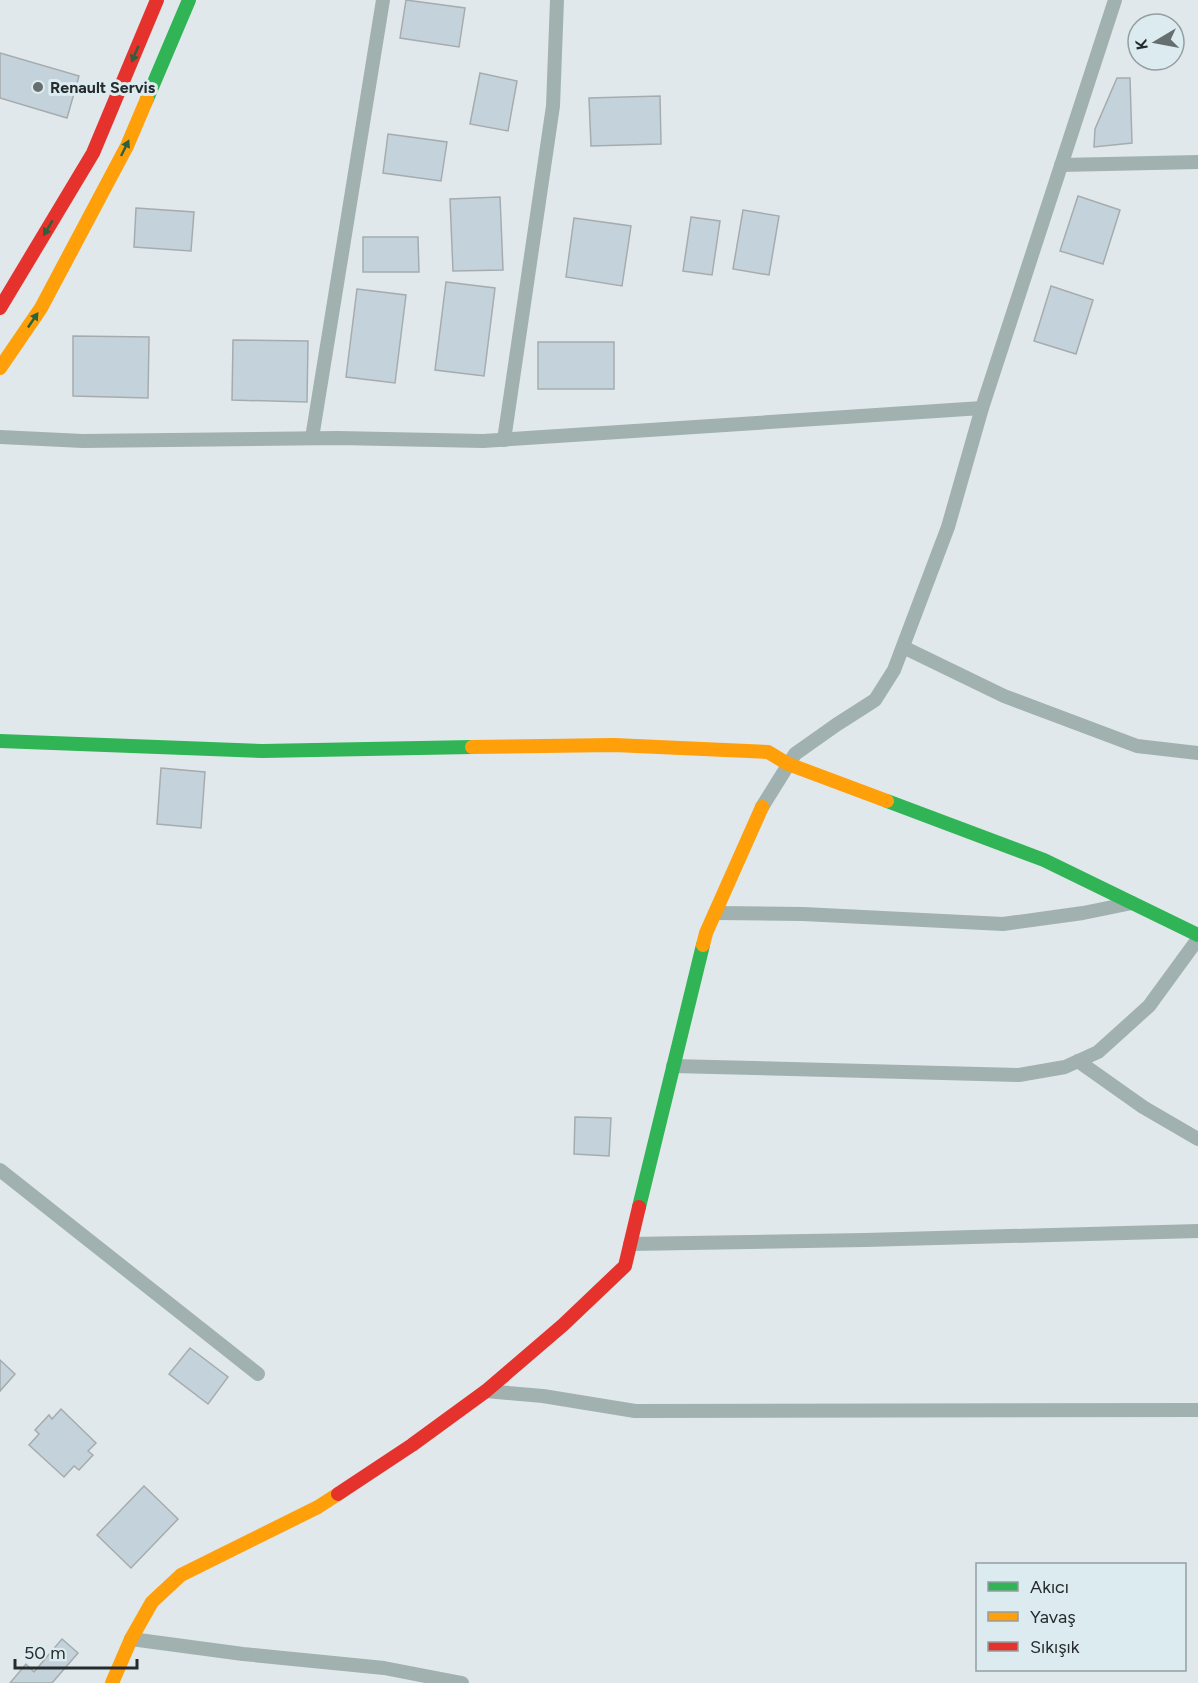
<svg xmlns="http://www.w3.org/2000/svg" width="1198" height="1683" font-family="Figtree,sans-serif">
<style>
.building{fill:#c4d3db;stroke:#a6acae;stroke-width:1.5}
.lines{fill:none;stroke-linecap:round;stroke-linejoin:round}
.street{stroke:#a0b1b0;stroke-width:14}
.fast{stroke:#30b455;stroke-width:14}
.slow{stroke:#ff9f0a;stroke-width:14}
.jam{stroke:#e5322d;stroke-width:14}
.oneway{fill:#2a623d}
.poi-dot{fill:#676e70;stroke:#dcebef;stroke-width:2}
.labels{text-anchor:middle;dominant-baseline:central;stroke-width:6;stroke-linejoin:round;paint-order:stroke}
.poi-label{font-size:16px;font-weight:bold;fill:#262c2d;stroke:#dcebef;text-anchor:start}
</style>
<rect width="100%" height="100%" fill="#e0e8eb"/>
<g class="building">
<path d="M406 0 465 8 459 47 400 38Z"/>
<path d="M0 53 79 76 67 118 0 98Z"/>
<path d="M480 73 517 81 508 131 470 124Z"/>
<path d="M1117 78H1130L1132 143 1094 147 1095 129Z"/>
<path d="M660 96 661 144 591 146 589 98Z"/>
<path d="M388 134 447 142 441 181 383 173Z"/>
<path d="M1078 196 1120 210 1103 264 1060 251Z"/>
<path d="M500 197 503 270 453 271 450 199Z"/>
<path d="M136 208 194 212 191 251 134 247Z"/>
<path d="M743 210 779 216 769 275 733 269Z"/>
<path d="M691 217 720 221 712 275 683 271Z"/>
<path d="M574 218 631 226 622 286 566 277Z"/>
<path d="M363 237H418L419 272H363Z"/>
<path d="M446 282 495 288 484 376 435 370Z"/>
<path d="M1051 286 1093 300 1076 354 1034 341Z"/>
<path d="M357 289 406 295 395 383 346 377Z"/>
<path d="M73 336 149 337 148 398 73 396Z"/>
<path d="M233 340 308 341 307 402 232 400Z"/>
<rect x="538" y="342" width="76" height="47"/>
<path d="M161 768 205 772 201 828 157 824Z"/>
<path d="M575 1117 611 1118 609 1156 574 1154Z"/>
<path d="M190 1348 228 1377 208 1404 169 1374Z"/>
<path d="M0 1360 15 1374 0 1391Z"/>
<path d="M61 1409 96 1443 88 1451 93 1455 79 1470 74 1466 64 1477 29 1445 39 1434 35 1430 49 1415 52 1419Z"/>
<path d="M144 1486 178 1519 131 1568 97 1535Z"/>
<path d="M62 1639 78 1653 52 1683H10L26 1664 34 1672Z"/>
</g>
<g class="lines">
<g class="street">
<path d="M1061 165 1198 162"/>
<path d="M0 437 83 441 338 438 483 441 982 408"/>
<path d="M312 438 383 0"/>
<path d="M504 440 553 106 557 0"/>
<path d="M903 647 1004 696 1137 746 1198 753"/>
<path d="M762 807 795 754 836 725 875 700 894 670 948 527 982 408 1115 0"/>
<path d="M715 913 803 914 1003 924 1083 913 1132 903"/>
<path d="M1078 1061 1143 1107 1198 1139"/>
<path d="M673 1066 1019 1075 1065 1067 1098 1052 1149 1006 1198 939"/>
<path d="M0 1170 258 1374"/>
<path d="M630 1244 865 1240 1198 1231"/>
<path d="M486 1391 543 1396 635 1411 1198 1410"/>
<path d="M131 1639 243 1654 384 1668 462 1683"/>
</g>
<g class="fast">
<path d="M147 99 189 0"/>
<path d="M0 741 262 751 472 747"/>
<path d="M887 801 1044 860 1198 935"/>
<path d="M639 1207 703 945"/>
</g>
<g class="slow">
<path d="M0 368 41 308 127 146 147 99"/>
<path d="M472 747 614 745 768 752 788 764 887 801"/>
<path d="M703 945 706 933 762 807"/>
<path d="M112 1683 131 1639 152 1602 181 1575 318 1507 338 1494"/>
</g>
<g class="jam">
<path d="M0 308 93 153 157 0"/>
<path d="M338 1494 412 1445 486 1391 563 1325 625 1266 639 1207"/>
</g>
</g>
<defs><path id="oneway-solid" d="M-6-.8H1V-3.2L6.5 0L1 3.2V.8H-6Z" transform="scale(1.5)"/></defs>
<g class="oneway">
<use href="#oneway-solid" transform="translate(135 54) rotate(113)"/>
<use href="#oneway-solid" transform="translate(125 148) rotate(-64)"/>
<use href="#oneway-solid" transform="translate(48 228) rotate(121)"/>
<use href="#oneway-solid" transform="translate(33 320) rotate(-56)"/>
</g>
<circle class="poi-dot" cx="38" cy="87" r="6"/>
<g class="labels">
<g class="poi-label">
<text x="50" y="87">Renault Servis</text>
</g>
</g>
<rect x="976" y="1563" width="210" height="108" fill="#dcebef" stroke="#939fa1" stroke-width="1.5"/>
<rect x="988" y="1582" width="30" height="9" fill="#30b455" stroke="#939fa1" stroke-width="1.5"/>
<text x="1030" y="1593" font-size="18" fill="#262c2d">Akıcı</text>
<rect x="988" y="1612" width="30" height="9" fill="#ff9f0a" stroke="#939fa1" stroke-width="1.5"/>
<text x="1030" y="1623" font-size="18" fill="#262c2d">Yavaş</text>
<rect x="988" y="1642" width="30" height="9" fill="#e5322d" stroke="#939fa1" stroke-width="1.5"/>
<text x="1030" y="1653" font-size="18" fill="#262c2d">Sıkışık</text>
<g transform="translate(1156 42) rotate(260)"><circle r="28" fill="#dcebef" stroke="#939fa1" stroke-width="1.5"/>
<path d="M0-4.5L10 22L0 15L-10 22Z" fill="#676e70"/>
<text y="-9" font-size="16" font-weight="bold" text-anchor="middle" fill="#262c2d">K</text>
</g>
<path d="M15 1659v9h122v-9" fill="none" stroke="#262c2d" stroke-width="3"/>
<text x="24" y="1659" font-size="18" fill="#262c2d" stroke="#dcebef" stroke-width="4.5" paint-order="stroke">50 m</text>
</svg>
